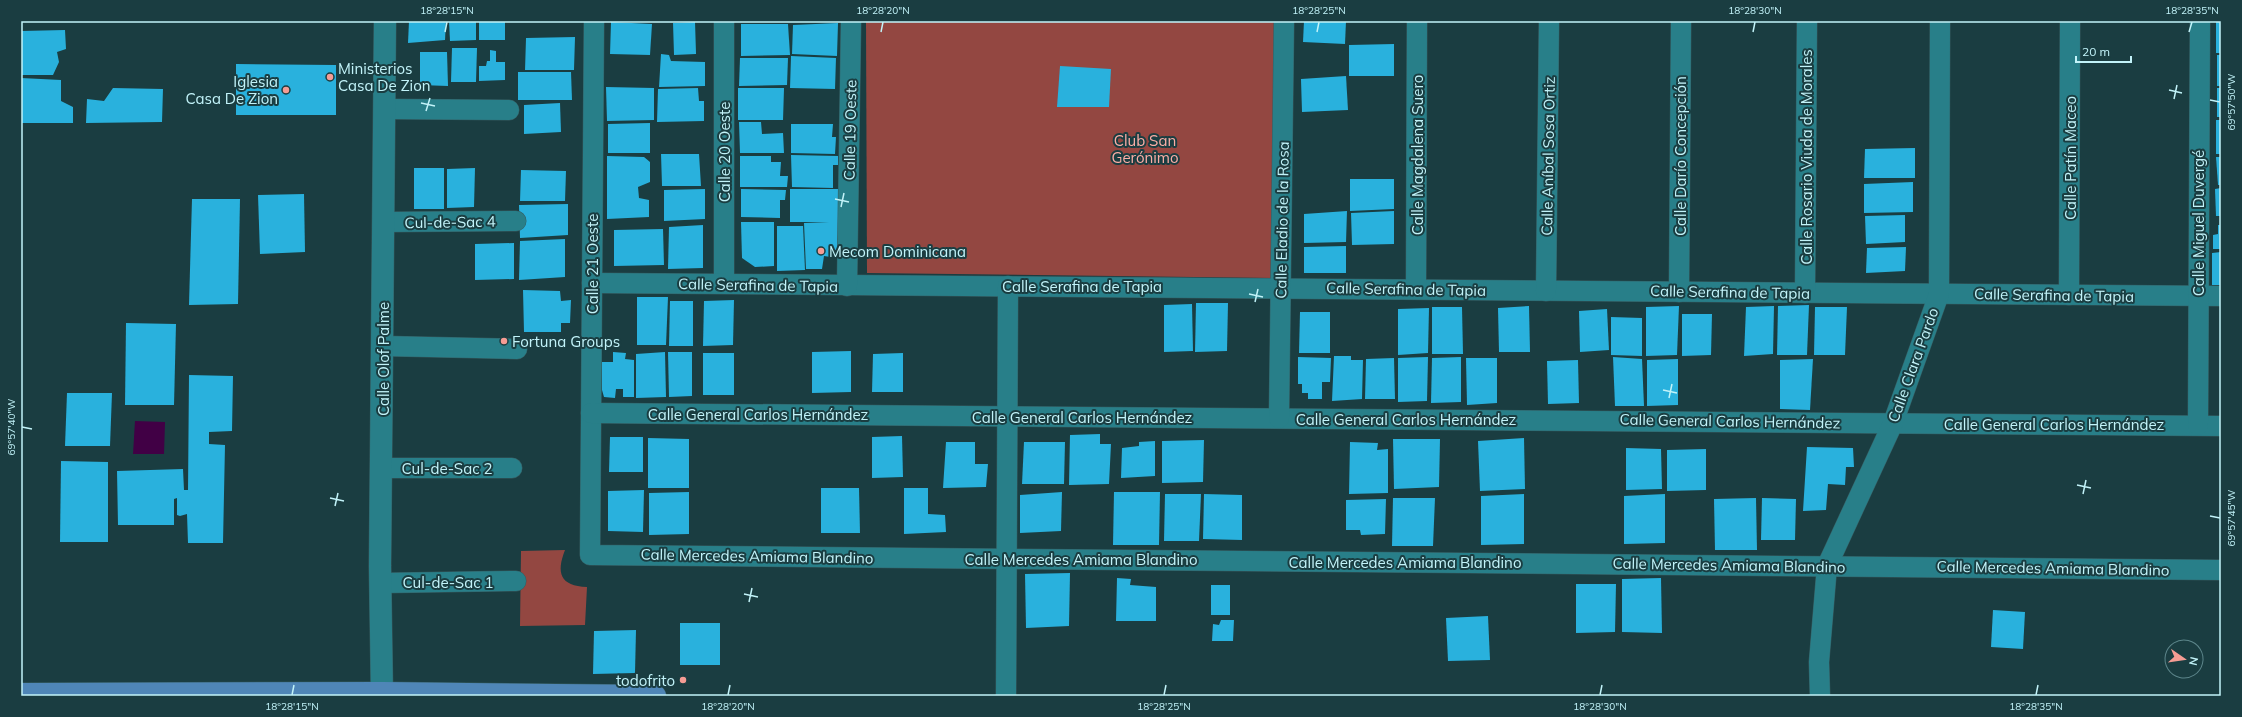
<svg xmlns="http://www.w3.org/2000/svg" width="2242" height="717" font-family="Mulish,sans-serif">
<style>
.green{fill:#934741}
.water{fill:#410045}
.building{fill:#29b1dd}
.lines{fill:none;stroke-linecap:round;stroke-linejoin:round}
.minor-casing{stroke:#365d62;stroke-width:21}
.tertiary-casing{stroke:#365d62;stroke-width:23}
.primary-casing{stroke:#365d62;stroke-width:23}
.minor{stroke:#287f89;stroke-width:20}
.tertiary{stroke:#287f89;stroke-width:22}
.primary{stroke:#4f86b7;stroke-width:22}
.ticks{fill:none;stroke:#c2f3f9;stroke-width:1.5}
.poi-dot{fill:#f59c94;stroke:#1a3d41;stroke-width:1.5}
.labels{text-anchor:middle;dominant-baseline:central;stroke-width:4;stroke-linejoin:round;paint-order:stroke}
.poi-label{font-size:15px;fill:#c2f3f9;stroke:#1a3d41;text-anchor:start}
.street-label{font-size:15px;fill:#c2f3f9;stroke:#1a3d41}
.park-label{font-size:15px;fill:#fcaea6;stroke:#1a3d41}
.neatline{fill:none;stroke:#c2f3f9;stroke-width:1.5}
.ticks-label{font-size:10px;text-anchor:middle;fill:#c2f3f9}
</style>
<rect width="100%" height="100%" fill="#1a3d41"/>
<g class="green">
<path d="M866 21H1275L1273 278 867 273Z"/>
<path d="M565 550C556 573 560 586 587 587L585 625 520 626 521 551Z"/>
</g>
<path class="water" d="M135 421 165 422 164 454H133Z"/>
<g class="building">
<path d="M409 21H446L445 40 408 43Z"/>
<path d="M449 21H476V40L450 41Z"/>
<rect x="479" y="21" width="26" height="19"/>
<path d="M1304 21H1346L1345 44 1303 42Z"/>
<rect x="2216" y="21" width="5" height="32"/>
<path d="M611 22 652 24 650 55 610 54Z"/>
<path d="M695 22 696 54 674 55 673 23Z"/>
<path d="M838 23 837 56 792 54 793 25Z"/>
<path d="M741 24H788L790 55 741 56Z"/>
<path d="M65 30 66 49 57 52 59 62 53 75H21V31Z"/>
<path d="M575 37 574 70H525L526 38Z"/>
<path d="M1394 44V76H1349V45Z"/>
<path d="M452 48H477L476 82H451Z"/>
<path d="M490 50 496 51V62H505V80L479 81V66H486L487 61H490Z"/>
<path d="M420 52H447L448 86 420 85Z"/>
<path d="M661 54 669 55 671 61 705 62V86L659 87Z"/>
<rect x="2217" y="55" width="4" height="31"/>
<path d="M791 56 836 58 835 89 790 88Z"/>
<path d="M740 58H788L787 85 739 86Z"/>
<path d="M236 64 336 65V115H236Z"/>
<path d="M1060 66 1111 69 1109 107H1057Z"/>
<path d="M518 72H571L572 100H518Z"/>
<path d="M1346 76 1348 110 1302 112 1301 79Z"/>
<path d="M21 78 61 80V101L73 107V123H21Z"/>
<path d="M606 87 654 88V120L607 121Z"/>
<path d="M113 88 163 89 162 122 86 123 87 99 104 101Z"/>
<path d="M698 88 699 101H704V121L657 122 658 89Z"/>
<path d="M738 88H784L783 120H738Z"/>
<rect x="2217" y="88" width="4" height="29"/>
<path d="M560 103 561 132 524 134V105Z"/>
<rect x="2216" y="120" width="5" height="34"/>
<path d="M739 122H761L762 134 783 133 784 153H740Z"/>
<path d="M650 123V153H608V124Z"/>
<path d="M791 124H833L832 137H836L835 154 791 153Z"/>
<path d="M1915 148V178H1864L1865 149Z"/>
<path d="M661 154H699L701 186H662Z"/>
<path d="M791 155 838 156V165H833V188L792 187Z"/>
<path d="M607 156 644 157 650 162V182L638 187 639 198 649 200V217L607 219Z"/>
<path d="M740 156H771V162H781L780 176H788L787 187H740Z"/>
<path d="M2216 157H2221V185H2218Z"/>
<rect x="414" y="168" width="30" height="41"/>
<path d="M475 168 474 207 447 208V169Z"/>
<path d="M521 170 566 171 565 201H520Z"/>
<path d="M1350 179H1394V209L1350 211Z"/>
<path d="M1913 182V212L1864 213V184Z"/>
<path d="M2221 188V216H2216L2215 189Z"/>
<path d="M705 189V219L664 221V190Z"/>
<path d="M741 189 786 190 785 200H780V218L741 217Z"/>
<path d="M790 189H840L837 258 824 256 822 269H806L804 223 829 222H790Z"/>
<path d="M304 194 305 252 260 254 258 195Z"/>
<path d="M192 199H240L238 304 189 305Z"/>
<path d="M568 204V235L520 238 519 205Z"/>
<path d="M1347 211 1346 242 1304 243V214Z"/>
<path d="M1394 211V244L1352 245 1351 213Z"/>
<path d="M1905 215V242L1866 244 1865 216Z"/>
<path d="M741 222H774V266L755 267 742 258Z"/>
<path d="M703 225V268L668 269 669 227Z"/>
<path d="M2218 225H2221V249H2213V235L2218 234Z"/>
<path d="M777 226H803L805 270 777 271Z"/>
<path d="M663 229 664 265 614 266V230Z"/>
<path d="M565 239V277L519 280 520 241Z"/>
<path d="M514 243V279L475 280V244Z"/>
<path d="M1346 246V273H1304V247Z"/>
<path d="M1906 247 1905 271 1866 273 1867 248Z"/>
<path d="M2221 252V285H2212V253Z"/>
<path d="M523 290 560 291 561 301 571 300 570 323H561V332H524Z"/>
<path d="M637 297H668L666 345H637Z"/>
<path d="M734 300 733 345 703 346 704 301Z"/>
<path d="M670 301H693V346H669Z"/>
<path d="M1196 303H1228L1227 351 1195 352Z"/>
<path d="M1192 304 1193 351 1164 352V305Z"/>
<path d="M1809 305 1807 355H1777L1778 306Z"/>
<path d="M1529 306 1530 352H1499L1498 308Z"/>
<path d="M1679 306 1677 355 1646 356V307Z"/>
<path d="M1774 306 1773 354 1744 356 1746 307Z"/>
<path d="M1432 307H1462L1463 354H1432Z"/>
<path d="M1815 307H1847L1845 355H1814Z"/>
<path d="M1429 308 1428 353 1398 355V309Z"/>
<path d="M1607 309 1609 350 1580 352 1579 311Z"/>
<path d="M1300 312H1330V353H1299Z"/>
<path d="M1682 314H1712L1711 355 1682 356Z"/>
<path d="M1611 317 1642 318V356L1611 355Z"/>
<path d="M126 323 176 324 174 405H125Z"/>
<path d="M851 351V392L812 393V352Z"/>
<path d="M613 352 626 353 625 359 634 360V397H623V389H616L615 398 604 397 602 390V362H613Z"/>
<path d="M665 352 666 397 636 398V354Z"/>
<path d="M668 352H692V396L669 397Z"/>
<rect x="703" y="353" width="31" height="42"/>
<path d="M903 353V392H872L873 354Z"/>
<path d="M1334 356H1351V360H1363L1362 399 1332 401Z"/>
<path d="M1298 357 1331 358 1330 382H1322V399H1308V393H1302V384H1298Z"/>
<path d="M1428 357 1427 401 1398 402V358Z"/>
<path d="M1461 357V402L1431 403 1432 358Z"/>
<path d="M1613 357 1642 359 1644 406H1615Z"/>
<path d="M1394 358 1395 399H1365L1366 359Z"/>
<path d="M1466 358H1497V403L1467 405Z"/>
<path d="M1678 359V405L1647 406V360Z"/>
<path d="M1813 359 1810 410 1780 409V360Z"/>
<path d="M1578 360 1579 403 1548 404 1547 361Z"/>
<path d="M189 375 233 376 232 431 209 432V444L225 445 223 543H188L187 514 180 516 177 515V498L174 499V525H118L117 471 183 469 184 490H188Z"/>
<path d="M67 393H112L110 446H65Z"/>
<path d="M1100 434V444H1111L1109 484 1069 485 1070 435Z"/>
<path d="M902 436 903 477 872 478V437Z"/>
<path d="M610 437H643V472H609Z"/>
<path d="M648 438 689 439V488H648Z"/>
<path d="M1524 438 1525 489 1480 491 1478 441Z"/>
<path d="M1393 439H1440L1439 487 1394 489Z"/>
<path d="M1204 440 1203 482 1162 483V441Z"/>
<path d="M1155 441V476L1121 478 1122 448 1139 446V442Z"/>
<path d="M946 442H975V464H988L986 487 943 488Z"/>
<path d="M1024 442H1065L1064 484H1022Z"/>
<path d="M1350 442 1378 443 1377 450 1388 449V493L1349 494Z"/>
<path d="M1807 447 1853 448 1854 467H1846L1845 485 1828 484 1826 510 1803 511Z"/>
<path d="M1626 448 1661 449 1662 489 1626 490Z"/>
<path d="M1706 449V490L1667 491V450Z"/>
<path d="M61 461 108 462V542H60Z"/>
<path d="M821 488H859L860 533H821Z"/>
<path d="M904 488H928V514L945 515 946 532 904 534Z"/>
<path d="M644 490 643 532 608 531V491Z"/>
<path d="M689 492V534L649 535V493Z"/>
<path d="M1062 492 1061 531 1020 533V495Z"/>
<path d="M1114 492H1160L1159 545H1113Z"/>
<path d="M1165 494H1201L1199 541H1164Z"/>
<path d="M1204 494 1242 495V540L1203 539Z"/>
<path d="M1524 494V544L1481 545V496Z"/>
<path d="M1665 494V543L1624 544V496Z"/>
<path d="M1393 498H1435L1433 546H1392Z"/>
<path d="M1756 498 1757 550H1715L1714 499Z"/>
<path d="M1762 498 1796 499 1795 540H1761Z"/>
<path d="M1386 499 1385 534 1361 535 1360 530H1346V500Z"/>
<path d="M1070 573 1069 626 1026 628 1025 574Z"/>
<path d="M1117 578 1131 579 1130 585 1156 587V621H1116Z"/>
<path d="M1661 578 1662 633 1622 632V579Z"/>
<path d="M1576 584H1616L1615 632 1576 633Z"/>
<rect x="1211" y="585" width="19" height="30"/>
<path d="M1993 610 2025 612 2023 649 1991 647Z"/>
<path d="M1488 616 1490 660 1448 661 1446 618Z"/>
<path d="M1221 620H1234L1233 641H1212L1213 624 1219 625Z"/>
<rect x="680" y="623" width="40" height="42"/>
<path d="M636 630 635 673 593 674 594 631Z"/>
</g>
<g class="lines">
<defs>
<g id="minor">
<path d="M594 21 590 555 2221 570"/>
<path d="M724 21V283"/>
<path d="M385 109 509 110"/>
<path d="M384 222 516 221"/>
<path d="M592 283 2221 296"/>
<path d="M847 286 851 21"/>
<path d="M1416 289 1417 21"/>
<path d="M1546 291 1549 21"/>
<path d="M1679 292 1681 21"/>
<path d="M1805 293 1807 21"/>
<path d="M2069 295 2070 21"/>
<path d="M383 346 517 349"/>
<path d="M591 413 2221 426"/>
<path d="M1279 418 1284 21"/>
<path d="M2198 425 2200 21"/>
<path d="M382 468H512"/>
<path d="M381 583 516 581"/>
<path d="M1006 696 1008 286"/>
<path d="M1820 696 1819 662 1827 566 1893 423 1939 294 1940 21"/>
</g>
<path id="tertiary" d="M382 696 380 566 385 21"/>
<path id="primary" d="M21 694 382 693 655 696"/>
</defs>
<use href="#minor" class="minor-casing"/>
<use href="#tertiary" class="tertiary-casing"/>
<use href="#primary" class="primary-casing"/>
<use href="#minor" class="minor"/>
<use href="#tertiary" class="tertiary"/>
<use href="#primary" class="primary"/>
</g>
<path class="ticks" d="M445 32 447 22M881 32 883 22M1317 32 1319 22M1753 32 1755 22M2189 32 2192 22M2169 90 2182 93M2174 99 2177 85M2210 100 2220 102M421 103 435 106M426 111 430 98M835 199 849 202M841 207 844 193M1249 294 1263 297M1255 302 1258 289M1663 390 1677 393M1669 398 1672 384M22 427 32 429M2077 485 2091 488M2083 494 2086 480M330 498 344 501M335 506 338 493M2210 516 2220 518M744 594 758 597M749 602 752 588M292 695 294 685M728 695 730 685M1164 695 1166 685M1600 695 1602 685M2036 695 2038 685"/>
<g class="poi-dot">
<circle cx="330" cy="77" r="4"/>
<circle cx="286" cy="90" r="4"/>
<circle cx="821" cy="251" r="4"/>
<circle cx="504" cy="341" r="4"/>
<circle cx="683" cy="680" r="4"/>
</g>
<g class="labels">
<g class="poi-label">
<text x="338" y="68">Ministerios<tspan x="338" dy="17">Casa De Zion</tspan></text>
<text x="278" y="81" text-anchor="end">Iglesia<tspan x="278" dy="17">Casa De Zion</tspan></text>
<text x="829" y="251">Mecom Dominicana</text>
<text x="512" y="341">Fortuna Groups</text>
<text x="675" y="680" text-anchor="end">todofrito</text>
</g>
<g class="street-label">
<text transform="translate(850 130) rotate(-89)">Calle 19 Oeste</text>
<text transform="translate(724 152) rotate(-90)">Calle 20 Oeste</text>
<text transform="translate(1417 155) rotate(-90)">Calle Magdalena Suero</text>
<text transform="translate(1548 156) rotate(-89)">Calle Aníbal Sosa Ortiz</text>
<text transform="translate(1680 156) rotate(-90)">Calle Darío Concepción</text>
<text transform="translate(1806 157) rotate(-90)">Calle Rosario Viuda de Morales</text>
<text transform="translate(2070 158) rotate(-90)">Calle Patín Maceo</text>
<text transform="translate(1282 220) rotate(-89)">Calle Eladio de la Rosa</text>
<text transform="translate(450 222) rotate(-1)">Cul-de-Sac 4</text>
<text transform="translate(2198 223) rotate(-90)">Calle Miguel Duvergé</text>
<text transform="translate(592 264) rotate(-90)">Calle 21 Oeste</text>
<text transform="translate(758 285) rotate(1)">Calle Serafina de Tapia</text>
<text x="1082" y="286">Calle Serafina de Tapia</text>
<text transform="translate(1406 289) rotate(1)">Calle Serafina de Tapia</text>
<text transform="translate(1730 292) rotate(1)">Calle Serafina de Tapia</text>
<text transform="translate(2054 295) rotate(1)">Calle Serafina de Tapia</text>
<text transform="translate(383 359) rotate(-90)">Calle Olof Palme</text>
<text transform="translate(1913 365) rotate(-70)">Calle Clara Pardo</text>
<text x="758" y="414">Calle General Carlos Hernández</text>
<text x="1082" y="417">Calle General Carlos Hernández</text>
<text x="1406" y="419">Calle General Carlos Hernández</text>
<text transform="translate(1730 421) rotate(1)">Calle General Carlos Hernández</text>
<text x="2054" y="424">Calle General Carlos Hernández</text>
<text x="447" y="468">Cul-de-Sac 2</text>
<text transform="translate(757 556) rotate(1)">Calle Mercedes Amiama Blandino</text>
<text x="1081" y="559">Calle Mercedes Amiama Blandino</text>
<text x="1405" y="562">Calle Mercedes Amiama Blandino</text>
<text transform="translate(1729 565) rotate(1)">Calle Mercedes Amiama Blandino</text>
<text transform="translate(2053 568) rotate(1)">Calle Mercedes Amiama Blandino</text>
<text x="448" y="582">Cul-de-Sac 1</text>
</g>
<g class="park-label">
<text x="1145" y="140">Club San<tspan x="1145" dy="17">Gerónimo</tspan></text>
</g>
</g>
<rect width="2242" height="717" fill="none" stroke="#1a3d41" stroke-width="44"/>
<g transform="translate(2184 659) rotate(103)"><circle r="19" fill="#1a3d41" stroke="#5d868b"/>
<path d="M0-3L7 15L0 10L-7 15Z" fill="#f59c94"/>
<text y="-6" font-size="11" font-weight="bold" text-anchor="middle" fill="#c2f3f9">N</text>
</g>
<path d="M2076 56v6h55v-6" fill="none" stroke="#c2f3f9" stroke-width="2"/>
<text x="2082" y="56" font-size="12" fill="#c2f3f9" stroke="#1a3d41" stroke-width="3" paint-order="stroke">20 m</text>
<rect x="22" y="22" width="2198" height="673" class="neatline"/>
<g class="ticks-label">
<text x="447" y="14">18°28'15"N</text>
<text x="883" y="14">18°28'20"N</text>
<text x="1319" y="14">18°28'25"N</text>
<text x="1755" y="14">18°28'30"N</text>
<text x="2192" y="14">18°28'35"N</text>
<text transform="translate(2231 102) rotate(-90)" y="4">69°57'50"W</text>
<text transform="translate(11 427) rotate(-90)" y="4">69°57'40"W</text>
<text transform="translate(2231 518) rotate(-90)" y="4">69°57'45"W</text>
<text x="292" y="710">18°28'15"N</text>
<text x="728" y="710">18°28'20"N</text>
<text x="1164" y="710">18°28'25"N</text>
<text x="1600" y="710">18°28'30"N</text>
<text x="2036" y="710">18°28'35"N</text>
</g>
</svg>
